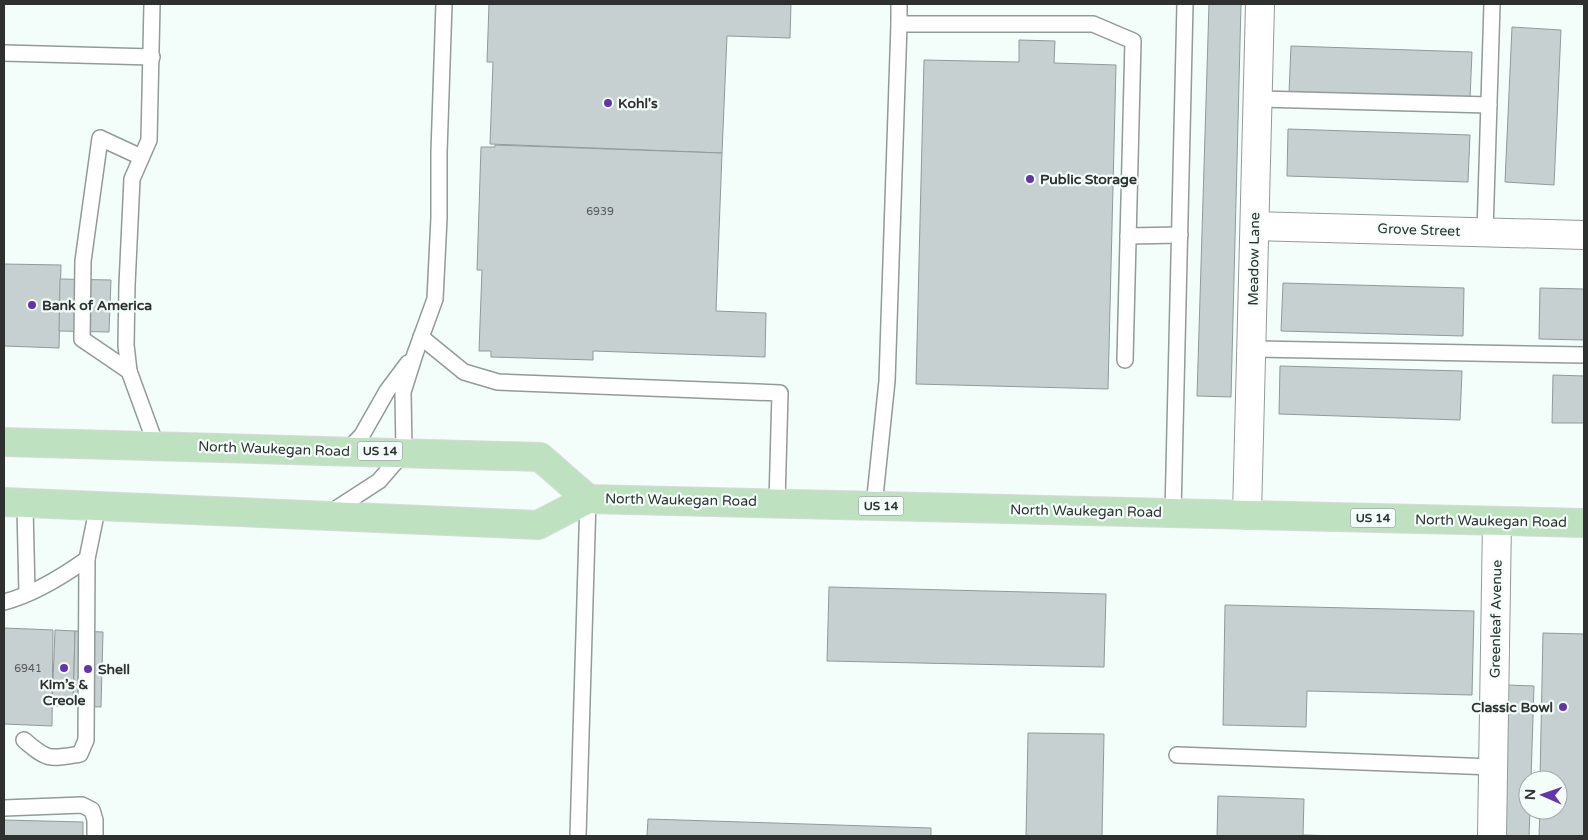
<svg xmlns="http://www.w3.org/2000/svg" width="1588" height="840" font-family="'Varela Round',sans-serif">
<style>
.building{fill:#c6d0d0;stroke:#909a9a}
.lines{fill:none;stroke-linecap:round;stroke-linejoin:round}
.service-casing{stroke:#929b98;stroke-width:18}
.minor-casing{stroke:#929b98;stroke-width:30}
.primary-casing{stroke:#d9dada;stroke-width:30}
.service{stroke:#fff;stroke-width:15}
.minor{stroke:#fff;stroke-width:28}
.primary{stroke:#bee1bf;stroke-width:28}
.poi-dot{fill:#6534ab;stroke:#f3fdf9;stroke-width:2}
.labels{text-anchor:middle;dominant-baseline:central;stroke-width:4.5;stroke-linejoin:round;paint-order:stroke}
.number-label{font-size:11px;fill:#545958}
.shield{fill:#f3fdf9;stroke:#696e6c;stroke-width:1}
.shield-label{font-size:12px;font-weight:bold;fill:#2e3130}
.poi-label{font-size:14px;font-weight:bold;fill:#2e3130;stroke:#f3fdf9;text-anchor:start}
.street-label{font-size:14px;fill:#2e3130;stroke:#f3fdf9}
</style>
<rect width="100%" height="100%" fill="#f3fdf9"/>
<g class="building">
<path d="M489 4H791L790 38 727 36 722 153 490 144 493 62H487Z"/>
<path d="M1209 4H1241L1231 397 1197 396Z"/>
<path d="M1512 27 1561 30 1554 185 1505 182Z"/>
<path d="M1019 40 1055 41 1054 63 1116 65 1108 389 916 384 924 60 1019 62Z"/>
<path d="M1291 46 1472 52 1470 99 1289 93Z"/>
<path d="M1288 129 1470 135 1468 182 1287 176Z"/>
<path d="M495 145 722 153 716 311 766 313 765 357 593 351V360L491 357V351H479L482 270H477L481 147H495Z"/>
<path d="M4 264 61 265 59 348 4 346Z"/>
<path d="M60 279 111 280 109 332 59 331Z"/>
<path d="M1283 283 1464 288 1463 336 1281 331Z"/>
<path d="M1540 288 1584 289V340L1539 339Z"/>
<path d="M1280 366 1462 371 1460 420 1279 414Z"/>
<path d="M1553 375 1584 376V423H1552Z"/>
<path d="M829 587 1106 594 1104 667 827 661Z"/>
<path d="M1225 605 1474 611 1472 695 1307 691 1306 727 1223 725Z"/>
<path d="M4 628 53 630 52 726 4 724Z"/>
<path d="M55 630 75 631 73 706H52Z"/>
<path d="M75 631 103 632 101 707 73 706Z"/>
<path d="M1543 633 1584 634V836H1539L1540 810H1558V780H1540Z"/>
<path d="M1507 685 1534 686 1531 780H1528V810H1530L1529 836H1502Z"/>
<path d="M1028 733 1104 734 1102 836H1026Z"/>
<path d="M1218 796 1304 799 1303 835 1343 836H1217Z"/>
<path d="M648 819 931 828V836H647Z"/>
<path d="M4 820 83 822V836H4Z"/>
</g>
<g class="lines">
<defs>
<g id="service">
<path d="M152 4 149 140 132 179 127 285 126 345 129 371 156 445"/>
<path d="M899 4V24"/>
<path d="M4 53 152 57"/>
<path d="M1258 99 1489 105"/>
<path d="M1485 232 1492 4"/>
<path d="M1128 236 1180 235"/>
<path d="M421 337 464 372 498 382 780 393 777 502"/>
<path d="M1252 349 1584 355"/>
<path d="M129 371 82 339 83 261 100 138 141 157"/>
<path d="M348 450 362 435 387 391 408 363"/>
<path d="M874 506 887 381 899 24H1093L1133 41 1125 360"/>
<path d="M25 507 27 593"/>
<path d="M1173 513 1185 4"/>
<path d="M328 514 379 481 404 452 403 392 415 354 435 299 439 218V152L444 4"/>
<path d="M4 602C32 595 63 576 87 559L98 505"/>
<path d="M24 740C48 761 50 759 80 754L86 740 87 559"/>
<path d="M1177 755 1493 767"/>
<path d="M4 808 82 805 92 810 95 820V836"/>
<path d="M578 836 588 499"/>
</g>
<g id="minor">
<path d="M1255 226 1584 235"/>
<path d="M1247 515 1260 4"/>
<path d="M1492 836 1497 522"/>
</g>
<g id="primary">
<path d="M4 442 540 457 588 499"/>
<path d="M4 502 538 525 588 499 1584 523"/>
</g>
</defs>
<use href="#service" class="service-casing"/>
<use href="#minor" class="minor-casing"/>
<use href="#primary" class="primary-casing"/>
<use href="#service" class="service"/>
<use href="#minor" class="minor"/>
<use href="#primary" class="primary"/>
</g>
<g class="poi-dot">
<circle cx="608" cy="103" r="5"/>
<circle cx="1030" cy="179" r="5"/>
<circle cx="32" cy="305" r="5"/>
<circle cx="64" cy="668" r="5"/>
<circle cx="88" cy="669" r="5"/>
<circle cx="1563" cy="707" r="5"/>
</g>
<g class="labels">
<g class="number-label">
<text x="600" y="211">6939</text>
<text x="28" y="668">6941</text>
</g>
<g class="shield">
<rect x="357.5" y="441.5" width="45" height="19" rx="4"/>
<rect x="858.5" y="496.5" width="45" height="19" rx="4"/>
<rect x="1350.5" y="508.5" width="45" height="19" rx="4"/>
</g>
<g class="shield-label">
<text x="380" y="451">US 14</text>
<text x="881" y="506">US 14</text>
<text x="1373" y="518">US 14</text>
</g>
<g class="poi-label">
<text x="618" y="103">Kohl's</text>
<text x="1040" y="179">Public Storage</text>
<text x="42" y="305">Bank of America</text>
<text x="98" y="669">Shell</text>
<text x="64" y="684" text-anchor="middle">Kim’s &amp;<tspan x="64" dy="16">Creole</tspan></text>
<text x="1553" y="707" text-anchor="end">Classic Bowl</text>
</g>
<g class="street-label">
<text transform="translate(1419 230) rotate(2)">Grove Street</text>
<text transform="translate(1254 259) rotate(-89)">Meadow Lane</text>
<text transform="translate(274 449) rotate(2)">North Waukegan Road</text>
<text transform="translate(681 500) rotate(1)">North Waukegan Road</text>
<text transform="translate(1086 511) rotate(1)">North Waukegan Road</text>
<text transform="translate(1491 521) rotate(1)">North Waukegan Road</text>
<text transform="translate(1496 619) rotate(-89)">Greenleaf Avenue</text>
</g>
</g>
<rect width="1588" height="840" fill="none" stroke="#2e3130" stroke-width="10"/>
<g transform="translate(1543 795) rotate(272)"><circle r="24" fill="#f3fdf9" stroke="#a4aba9"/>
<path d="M0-4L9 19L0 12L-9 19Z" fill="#6534ab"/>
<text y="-8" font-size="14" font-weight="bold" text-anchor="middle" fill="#2e3130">N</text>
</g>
</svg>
